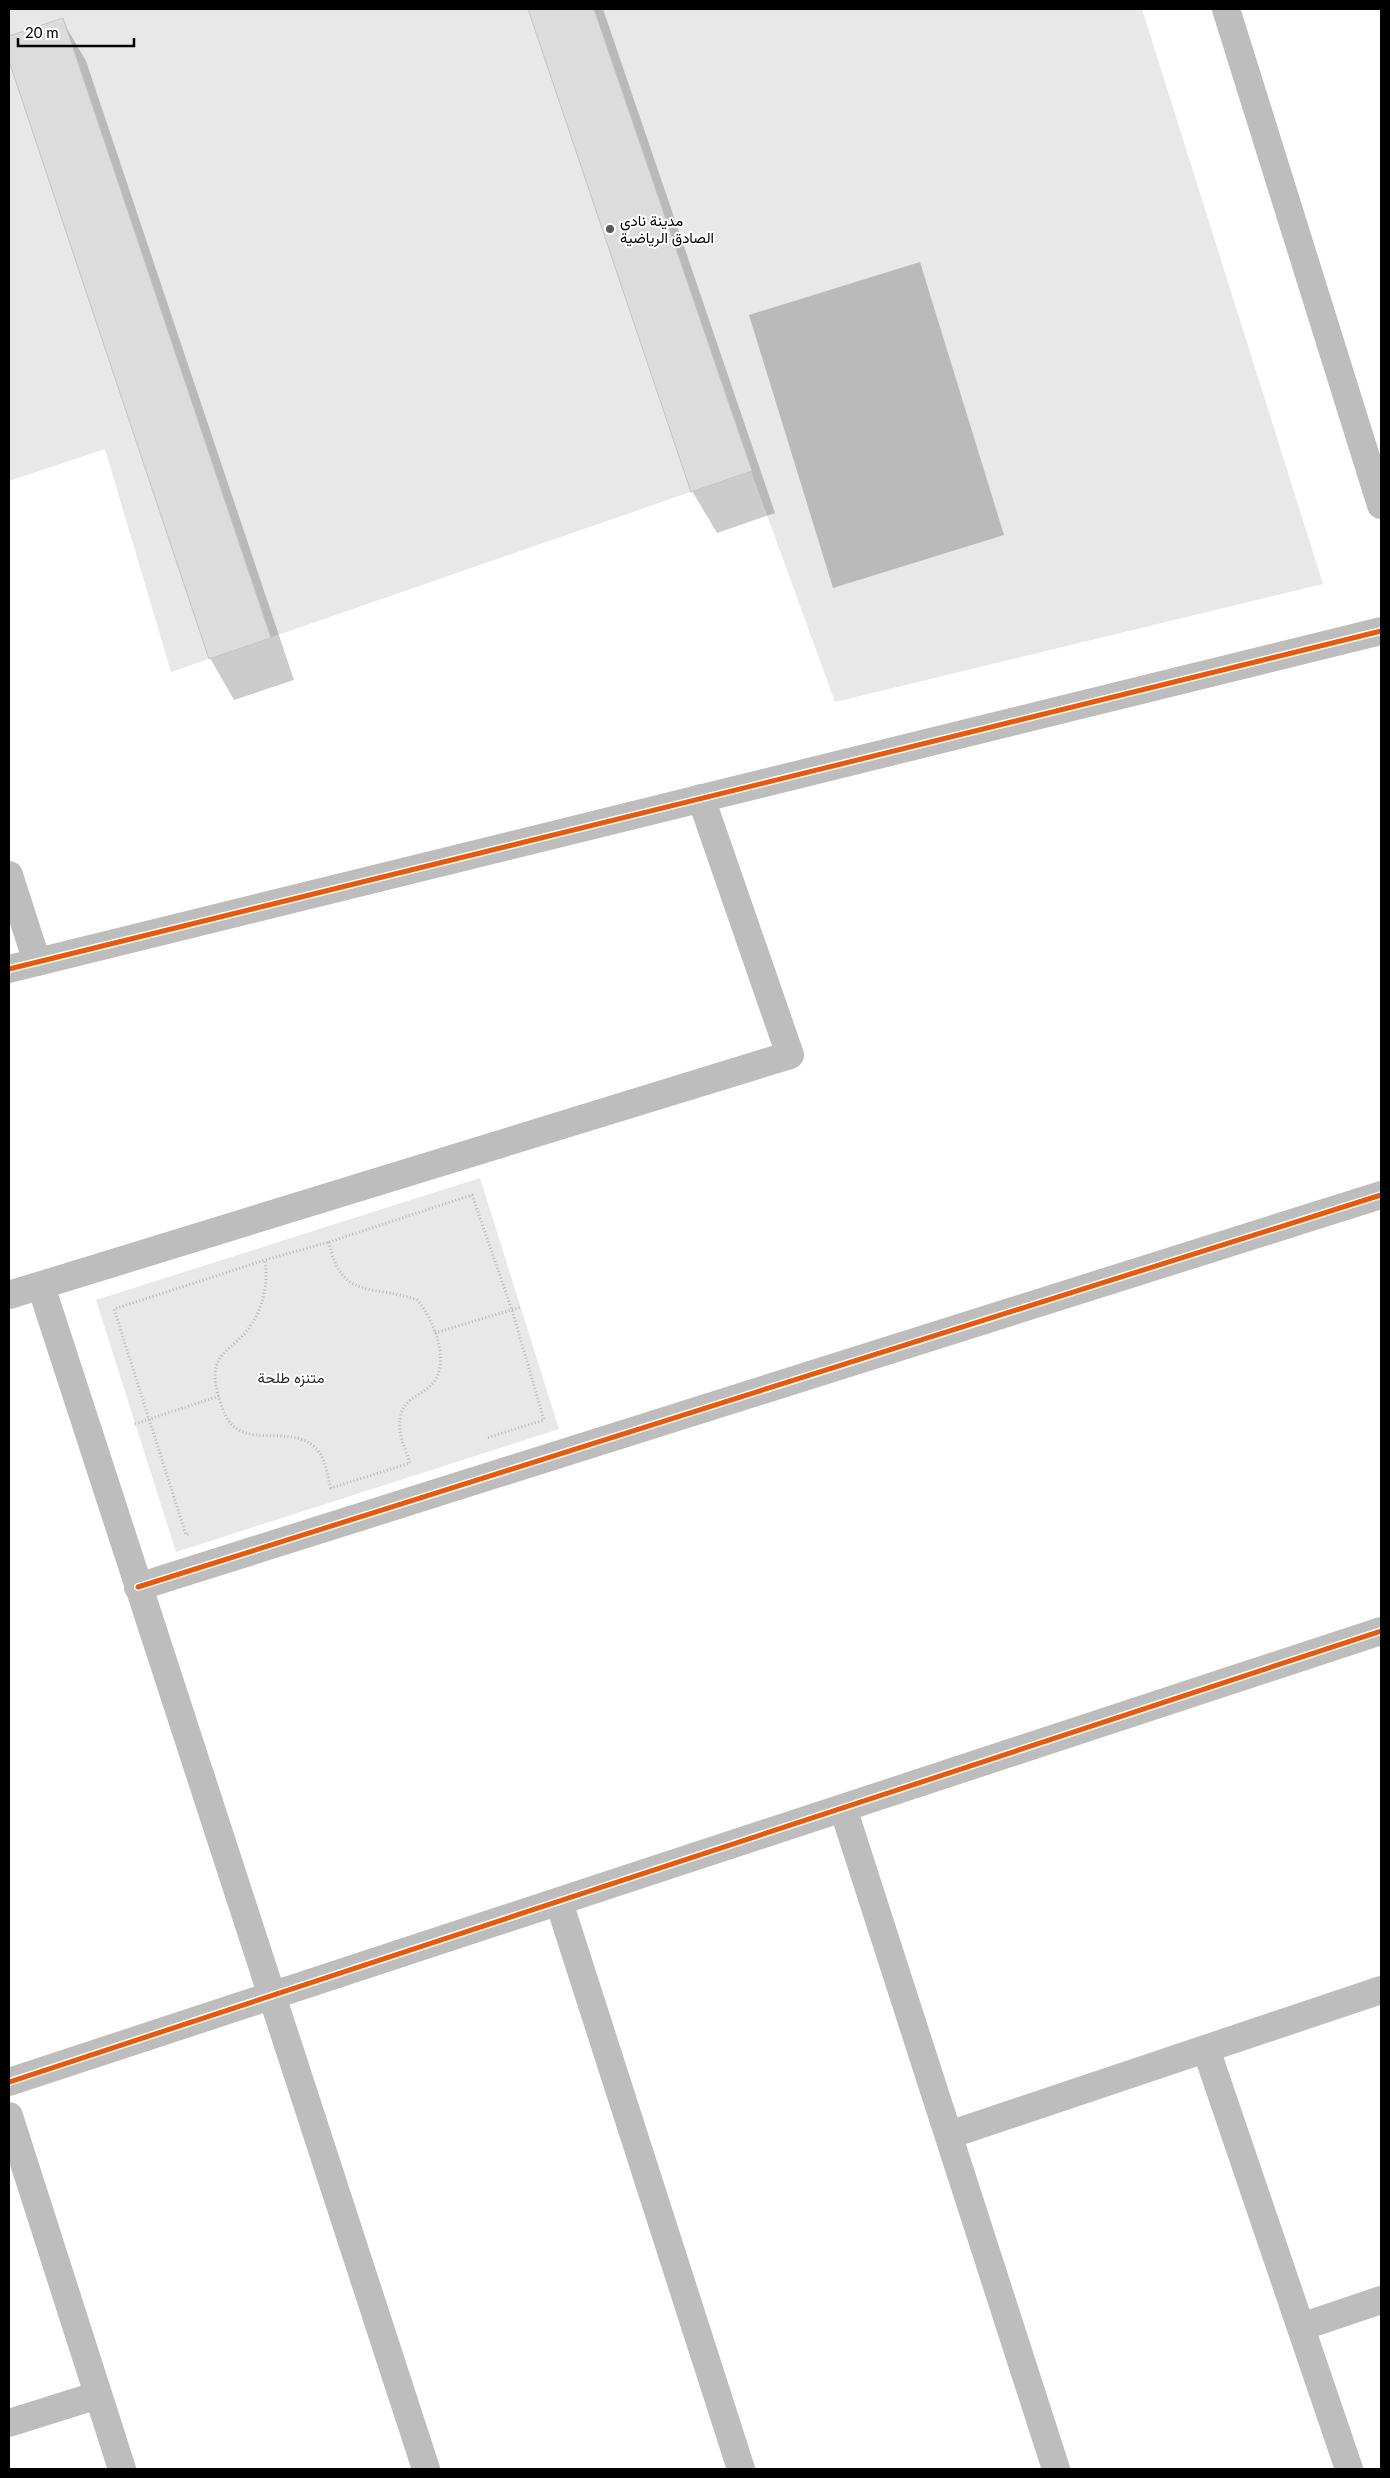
<svg xmlns="http://www.w3.org/2000/svg" width="1390" height="2478" font-family="Lato,Vazirmatn,sans-serif">
<style>
.green{fill:#e8e8e8}
.water{fill:#bababa}
.shadow{fill:#0003}
.building{fill:#dcdcdc;stroke:#c4c4c4}
.lines{fill:none;stroke-linecap:round;stroke-linejoin:round}
.path{stroke:#b8b8b8;stroke-width:3;stroke-dasharray:1 2.5;stroke-linecap:butt}
.minor{stroke:#bdbdbd;stroke-width:28}
.cycleway-casing{stroke:#fff;stroke-width:8}
.cycleway{stroke:#e8590c;stroke-width:5}
.poi-dot{fill:#595959;stroke:#fff;stroke-width:2}
.labels{text-anchor:middle;dominant-baseline:central;stroke-width:4;stroke-linejoin:round;paint-order:stroke}
.poi-label{font-size:15px;fill:#000;stroke:#fff;text-anchor:start}
.park-label{font-size:15px;fill:#2d2d2d;stroke:#fff}
</style>
<rect width="100%" height="100%" fill="#fff"/>
<g class="green">
<path d="M9 9H1142L1323 584 835 702 751 471 171 672 105 449 9 481Z"/>
<path d="M480 1178 559 1429 176 1552 96 1300Z"/>
</g>
<path class="water" d="M920 262 1004 535 833 588 749 315Z"/>
<g class="shadow">
<path d="M529 9H603L775 513 717 533 692 491Z"/>
<path d="M62 20 86 61 294 680 234 700 210 658 9 57V38Z"/>
</g>
<g class="building">
<path d="M528 9H594L752 471 691 492Z"/>
<path d="M63 18 271 638 209 659 9 61V36Z"/>
</g>
<g class="lines">
<g class="path">
<path d="M329 1242C341 1302 375 1284 417 1300 433 1318 451 1361 433 1383 424 1394 405 1398 401 1414 396 1432 405 1447 410 1463L331 1488C328 1479 327 1468 323 1459 304 1419 253 1449 231 1424 223 1415 218 1396 216 1385 210 1355 231 1350 246 1332 262 1313 269 1285 265 1260Z"/>
<path d="M329 1242 472 1195 512 1310 544 1420 486 1438"/>
<path d="M435 1333 521 1307"/>
<path d="M135 1424 219 1396"/>
<path d="M188 1534 186 1535 114 1309 265 1260"/>
</g>
<g class="minor">
<path d="M1226 9 1381 505"/>
<path d="M9 875 37 962"/>
<path d="M9 969 1381 631"/>
<path d="M41 1286 426 2469"/>
<path d="M9 1295 790 1055 701 798"/>
<path d="M138 1587 1381 1195"/>
<path d="M843 1808 1056 2469"/>
<path d="M559 1902 741 2469"/>
<path d="M1206 2049 1349 2469"/>
<path d="M9 2082 1381 1631"/>
<path d="M9 2116 122 2469"/>
<path d="M949 2135 1381 1990"/>
<path d="M1301 2327 1381 2300"/>
<path d="M9 2423 98 2395"/>
</g>
<defs>
<g id="cycleway">
<path d="M9 969 1381 631"/>
<path d="M138 1587 1381 1195"/>
<path d="M9 2082 1381 1631"/>
</g>
</defs>
<use href="#cycleway" class="cycleway-casing"/>
<use href="#cycleway" class="cycleway"/>
</g>
<circle class="poi-dot" cx="610" cy="229" r="5"/>
<g class="labels">
<g class="poi-label">
<text x="620" y="220">مدينة نادي<tspan x="620" dy="17">الصادق الرياضية</tspan></text>
</g>
<g class="park-label">
<text x="291" y="1377">متنزه طلحة</text>
</g>
</g>
<rect width="1390" height="2478" fill="none" stroke="#000000" stroke-width="20"/>
<path d="M18 38v8h116v-8" fill="none" stroke="#000000" stroke-width="2.5"/>
<text x="25" y="38" font-size="15" fill="#000000" stroke="#ffffff" stroke-width="4" paint-order="stroke">20 m</text>
</svg>
